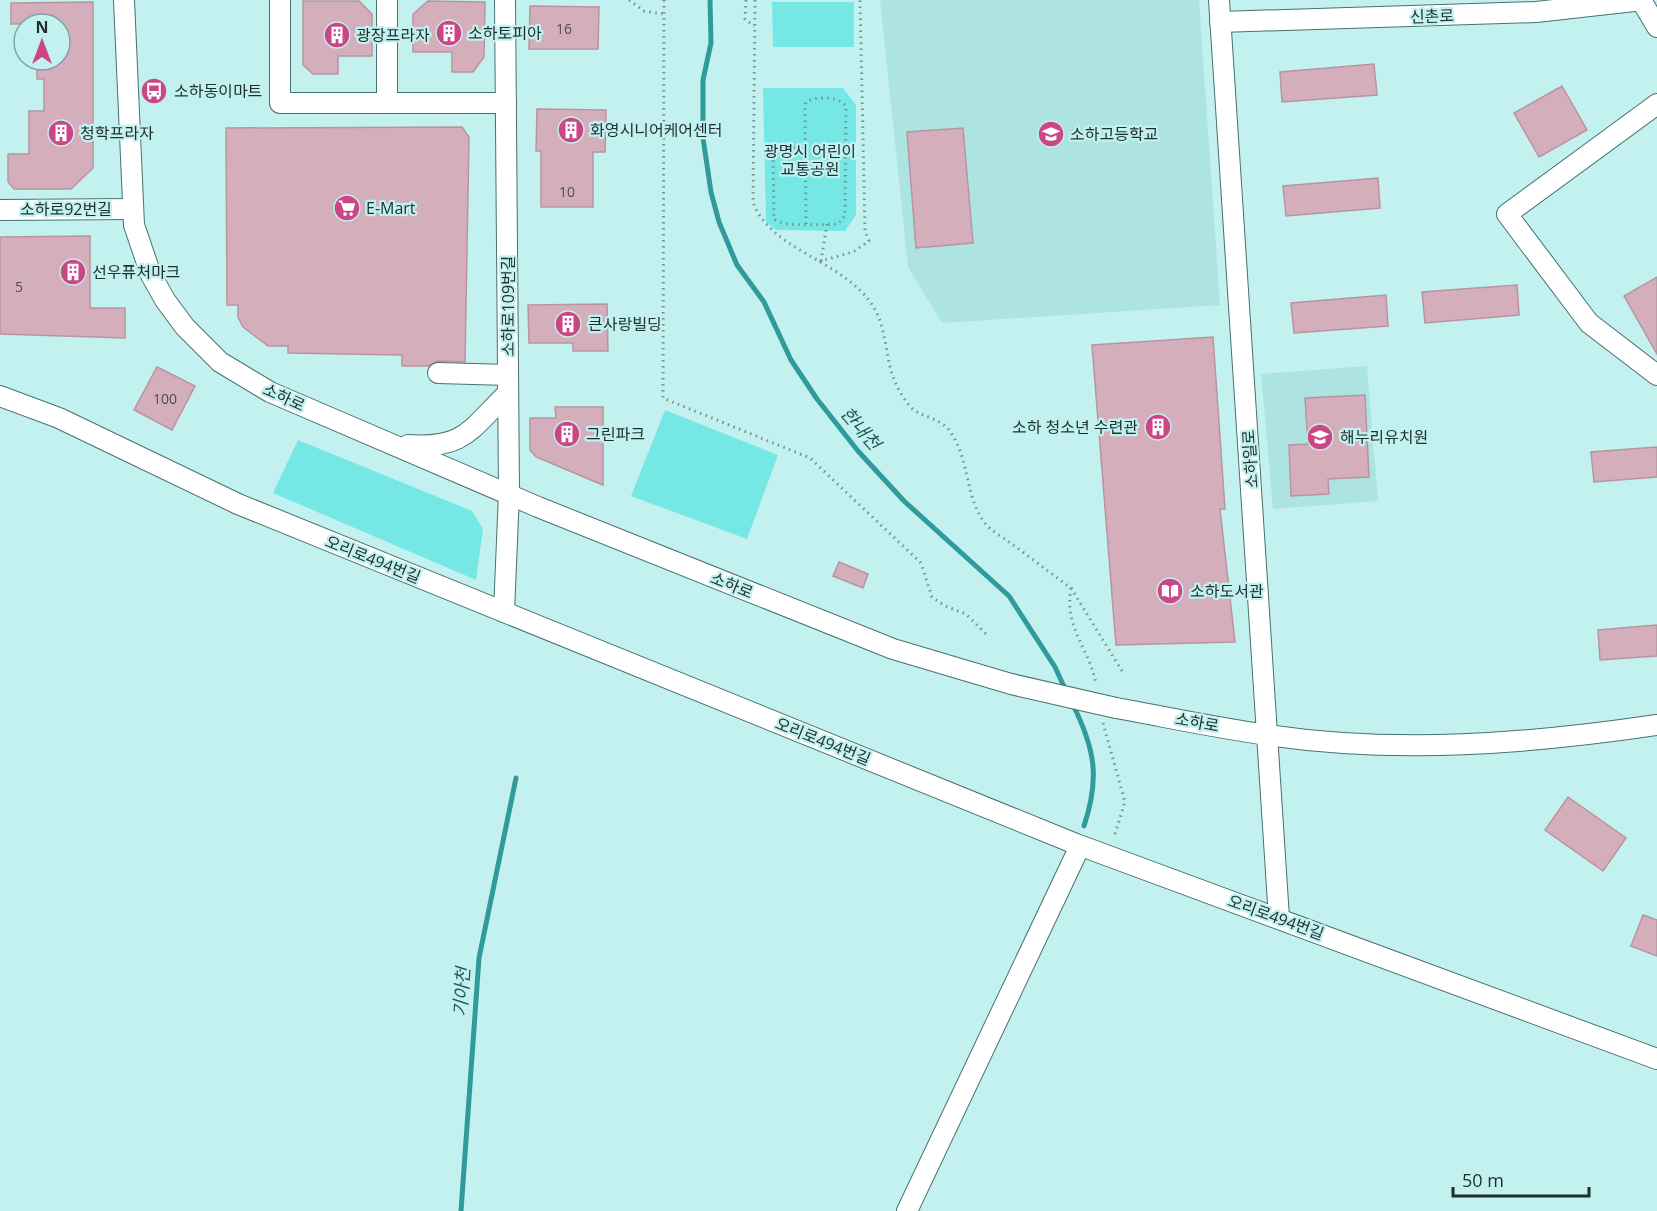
<svg xmlns="http://www.w3.org/2000/svg" width="1657" height="1211" font-family="'Open Sans','Noto Sans KR',sans-serif">
<style>
.built{fill:#ade4e2}
.green{fill:#75e8e5}
.lines{fill:none;stroke-linecap:round;stroke-linejoin:round}
.stream{stroke:#309b9a;stroke-width:5}
.building{fill:#d4aebb;stroke:#b894a1;stroke-width:1.5}
.minor-casing{stroke:#477170;stroke-width:22}
.path{stroke:#739493;stroke-width:3;stroke-dasharray:1.5 4.5;stroke-linecap:butt}
.minor{stroke:#fff;stroke-width:20}
.minor-bridge-casing{stroke:#477170;stroke-width:22;stroke-linecap:butt}
.minor-bridge{stroke:#fff;stroke-width:20}
.labels{text-anchor:middle;dominant-baseline:central;stroke-width:4.5;stroke-linejoin:round;paint-order:stroke}
.number-label{font-size:14px;fill:#4b4f52}
.street-label{font-size:16px;fill:#1d2f2f;stroke:#c3f1ef}
.poi-label{font-size:16px;fill:#1d2f2f;stroke:#c3f1ef;text-anchor:start}
.park-label{font-size:16px;fill:#1a3231;stroke:#c3f1ef}
.water-label{font-size:18px;font-style:italic;fill:#1e5857;stroke:#c3f1ef}
</style>
<rect width="100%" height="100%" fill="#c3f1ef"/>
<g class="built">
<path d="M880 0H1199L1220 305 942 323 908 267Z"/>
<path d="M1367 366 1378 501 1273 509 1261 374Z"/>
</g>
<g class="green">
<path d="M772 2H854V47H773Z"/>
<path d="M763 88H843L856 105V215L845 231 776 230 766 222Z"/>
<path d="M665 410 778 455 747 539 631 496Z"/>
<path d="M298 440 472 511 483 529 476 580 273 493Z"/>
</g>
<g class="lines">
<g class="stream">
<path d="M710 0 711 43 703 80V138L711 192 719 222 737 265 764 302 791 360 817 399 858 451 904 501 1009 596 1055 667 1066 691"/>
<path d="M1073 705C1095 749 1100 778 1084 826"/>
<path d="M461 1211 479 958 516 778"/>
</g>
</g>
<g class="building">
<path d="M303 1H359L372 14V56H338V74H313L303 65Z"/>
<path d="M428 1 485 2 484 57 473 72H452V52H413V14Z"/>
<path d="M93 2V168L71 189H14L8 182V154H29V111H44V79H37V60H60V24H11V3Z"/>
<path d="M530 6 599 7 598 49H529Z"/>
<path d="M1374 64 1377 95 1282 102 1280 72Z"/>
<path d="M1562 86 1587 130 1539 157 1514 113Z"/>
<path d="M537 109 606 110 605 152H593V207H541V151H536Z"/>
<path d="M462 127 469 137 465 362 438 361 428 366H402V355L288 353V346H268L243 327 238 317V305H227L226 128Z"/>
<path d="M963 128 973 243 916 248 907 132Z"/>
<path d="M1378 178 1380 208 1286 216 1283 186Z"/>
<path d="M90 236V308H125V338L0 334V237Z"/>
<path d="M1657 277V354L1624 296Z"/>
<path d="M1517 285 1519 315 1425 323 1422 292Z"/>
<path d="M1386 295 1388 326 1294 333 1291 303Z"/>
<path d="M607 304 608 351H573V343H529L528 305Z"/>
<path d="M1213 337 1225 509H1220L1235 642 1116 645 1092 345Z"/>
<path d="M157 367 195 386 172 430 134 410Z"/>
<path d="M1365 395 1369 477 1328 479 1329 494 1291 496 1289 445 1308 444 1305 398Z"/>
<path d="M555 407H603V485L536 457 530 450V418H556Z"/>
<path d="M1657 447V477L1594 482 1591 452Z"/>
<path d="M839 562 868 574 863 588 833 576Z"/>
<path d="M1657 625V656L1600 660 1598 630Z"/>
<path d="M1568 797 1626 838 1603 871 1545 830Z"/>
<path d="M1643 915 1657 920V956L1631 946Z"/>
</g>
<g class="lines">
<defs>
<g id="minor">
<path d="M124 0 134 225 151 275 165 300 185 327 220 362 270 392 538 507 893 649 1011 684"/>
<path d="M280 0V103H506"/>
<path d="M387 0V103"/>
<path d="M1219 0 1279 918"/>
<path d="M1641 0 1657 27"/>
<path d="M1220 22 1536 12 1643 0"/>
<path d="M1657 104 1507 214 1589 323 1657 375"/>
<path d="M0 210 132 209"/>
<path d="M438 373 508 375"/>
<path d="M0 396 59 418 238 504 1076 844 1657 1059"/>
<path d="M408 445C466 449 470 429 508 393"/>
<path d="M504 612 509 493 505 0"/>
<path d="M1116 708C1166 717 1217 728 1268 735 1397 754 1529 744 1657 725"/>
<path d="M907 1211 1080 846"/>
</g>
</defs>
<use href="#minor" class="minor-casing"/>
<g class="path">
<path d="M629 0 644 11 664 14"/>
<path d="M664 0 663 398 810 458 921 563 932 597 945 606 966 614 988 636"/>
<path d="M746 0 745 19 754 26"/>
<path d="M755 0 753 202C769 248 836 259 868 299 889 325 883 356 896 384 899 391 908 406 914 410 925 418 939 418 949 430 970 458 964 494 984 522 990 530 1001 536 1009 542 1030 557 1050 573 1071 588 1064 629 1089 647 1096 684"/>
<path d="M806 224 805 105 806 102C816 96 839 96 846 106L845 216 838 224C824 224 784 228 774 219L773 155 777 149C799 146 823 149 845 149"/>
<path d="M827 224 821 261 853 252 869 241 865 231 860 0"/>
<path d="M1071 588 1122 671"/>
<path d="M1103 723 1125 802 1114 837"/>
</g>
<use href="#minor" class="minor"/>
<defs>
<path id="minor-bridge" d="M1011 684 1116 708"/>
</defs>
<use href="#minor-bridge" class="minor-bridge-casing"/>
<use href="#minor-bridge" class="minor-bridge"/>
</g>
<defs>
<symbol id="building-disc" viewBox="-11 -11 22 22"><circle r="9.5" fill="#cc4585" stroke="#c3f1ef"/><path d="M-4-6H4V6H1V3H-1V6H-4ZM-2.5-4.3h1.7v1.8h-1.7ZM.8-4.3h1.7v1.8H.8ZM-2.5-1h1.7V.8h-1.7ZM.8-1h1.7V.8H.8Z" fill="#fff"/></symbol>
<symbol id="bus-disc" viewBox="-11 -11 22 22"><circle r="9.5" fill="#cc4585" stroke="#c3f1ef"/><path d="M-5-6H5V4H4V6H2V4H-2V6H-4V4H-5ZM-3.5-4V0h7V-4ZM-3.5 1.2v1.5H-2V1.2ZM2 1.2v1.5H3.5V1.2Z" fill="#fff"/></symbol>
<symbol id="school-disc" viewBox="-11 -11 22 22"><circle r="9.5" fill="#cc4585" stroke="#c3f1ef"/><path d="M0-5L7-2L0 1L-7-2ZM-4 1L0 2.5L4 1V4Q0 6-4 4Z" fill="#fff"/></symbol>
<symbol id="supermarket-disc" viewBox="-11 -11 22 22"><circle r="9.5" fill="#cc4585" stroke="#c3f1ef"/><path d="M-6-5.5h2.5l.6 2H6L4.5 2H-2.5L-4.4-4H-6ZM-1.5 3.2a1.3 1.3 0 1 0 .1 0ZM3 3.2a1.3 1.3 0 1 0 .1 0Z" fill="#fff"/></symbol>
<symbol id="library-disc" viewBox="-11 -11 22 22"><circle r="9.5" fill="#cc4585" stroke="#c3f1ef"/><path d="M-6-4Q-3-5.5-.7-3.5V5Q-3 3-6 4ZM6-4Q3-5.5 .7-3.5V5Q3 3 6 4Z" fill="#fff"/></symbol>
</defs>
<g fill-rule="evenodd">
<use href="#building-disc" x="434" y="18" width="30" height="30"/>
<use href="#building-disc" x="322" y="20" width="30" height="30"/>
<use href="#bus-disc" x="139" y="76" width="30" height="30"/>
<use href="#building-disc" x="556" y="115" width="30" height="30"/>
<use href="#building-disc" x="46" y="118" width="30" height="30"/>
<use href="#school-disc" x="1036" y="119" width="30" height="30"/>
<use href="#supermarket-disc" x="332" y="193" width="30" height="30"/>
<use href="#building-disc" x="58" y="257" width="30" height="30"/>
<use href="#building-disc" x="553" y="309" width="30" height="30"/>
<use href="#building-disc" x="1143" y="412" width="30" height="30"/>
<use href="#building-disc" x="552" y="419" width="30" height="30"/>
<use href="#school-disc" x="1305" y="422" width="30" height="30"/>
<use href="#library-disc" x="1155" y="576" width="30" height="30"/>
</g>
<g class="labels">
<g class="number-label">
<text x="564" y="28">16</text>
<text x="567" y="191">10</text>
<text x="19" y="286">5</text>
<text x="165" y="398">100</text>
</g>
<g class="street-label">
<text transform="translate(1432 16) rotate(-2)">신촌로</text>
<text x="66" y="209">소하로92번길</text>
<text transform="translate(508 306) rotate(-90)">소하로109번길</text>
<text transform="translate(284 397) rotate(24)">소하로</text>
<text transform="translate(1250 459) rotate(-94)">소하일로</text>
<text transform="translate(373 559) rotate(22)">오리로494번길</text>
<text transform="translate(732 585) rotate(22)">소하로</text>
<text transform="translate(1197 722) rotate(10)">소하로</text>
<text transform="translate(823 741) rotate(22)">오리로494번길</text>
<text transform="translate(1276 917) rotate(20)">오리로494번길</text>
</g>
<g class="poi-label">
<text x="468" y="33">소하토피아</text>
<text x="356" y="35">광장프라자</text>
<text x="174" y="91">소하동이마트</text>
<text x="590" y="130">화영시니어케어센터</text>
<text x="80" y="133">청학프라자</text>
<text x="1070" y="134">소하고등학교</text>
<text x="366" y="208">E-Mart</text>
<text x="92" y="272">선우퓨처마크</text>
<text x="588" y="324">큰사랑빌딩</text>
<text x="1138" y="427" text-anchor="end">소하 청소년 수련관</text>
<text x="586" y="434">그린파크</text>
<text x="1340" y="437">해누리유치원</text>
<text x="1190" y="591">소하도서관</text>
</g>
<g class="park-label">
<text x="810" y="151">광명시 어린이<tspan x="810" dy="18">교통공원</tspan></text>
</g>
<g class="water-label">
<text transform="translate(861 428) rotate(49)">한내천</text>
<text transform="translate(461 992) rotate(-86)">기아천</text>
</g>
</g>
<g transform="translate(42 42)"><circle r="28" fill="#c3f1ef" stroke="#81a3a2" stroke-width="1.5"/>
<path d="M0-4.5L10 22L0 15L-10 22Z" fill="#cc4585"/>
<text y="-9" font-size="16" font-weight="bold" text-anchor="middle" fill="#1d2f2f">N</text>
</g>
<path d="M1453 1187v9h136v-9" fill="none" stroke="#1d2f2f" stroke-width="3"/>
<text x="1462" y="1187" font-size="18" fill="#1d2f2f" stroke="#c3f1ef" stroke-width="4.5" paint-order="stroke">50 m</text>
</svg>
